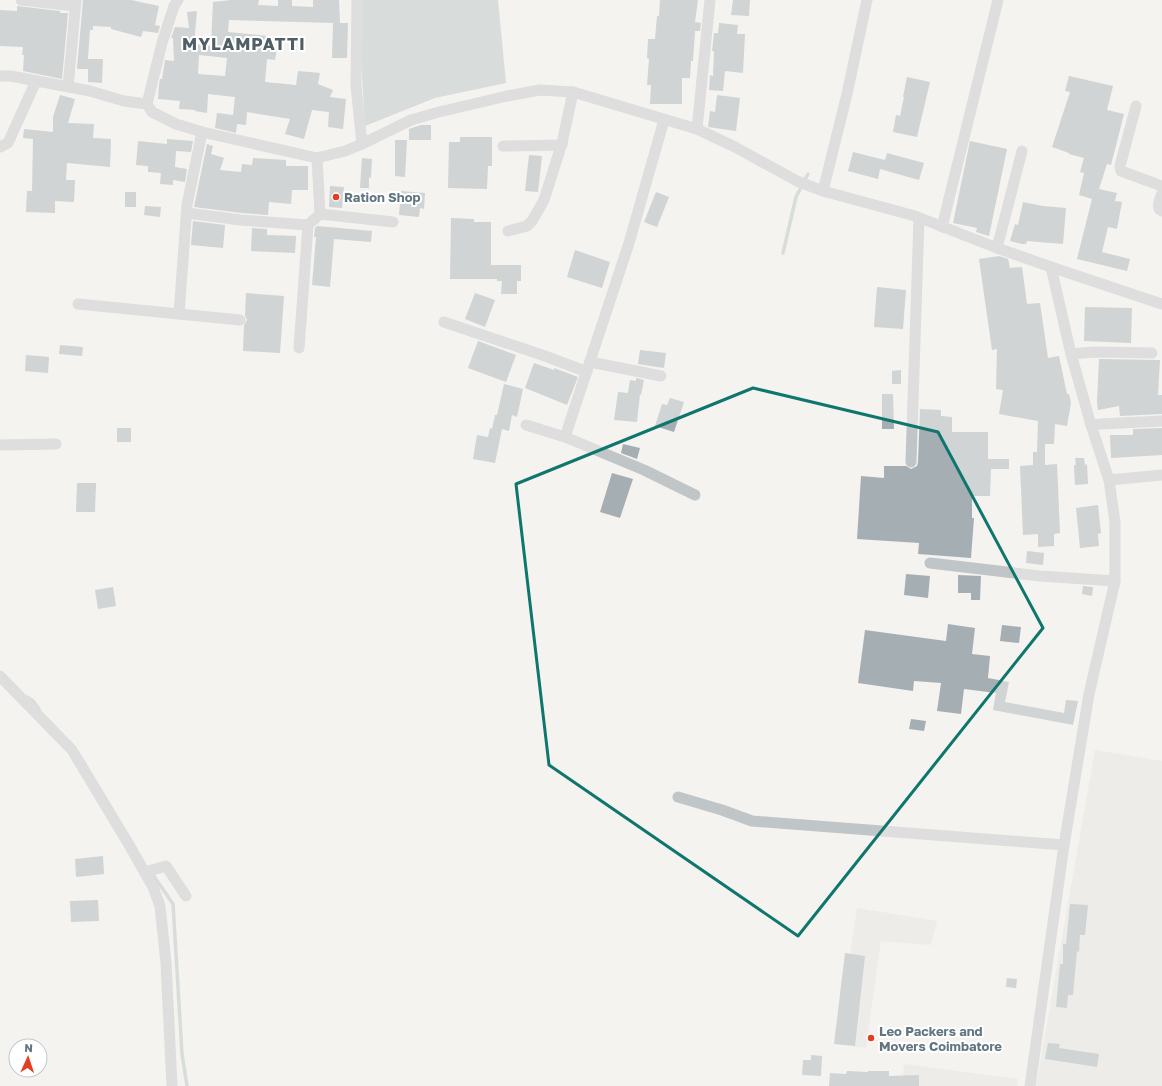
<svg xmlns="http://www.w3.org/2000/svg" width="1162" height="1086" font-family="'Golos Text',sans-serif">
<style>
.built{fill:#e4e5e3}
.water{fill:#b6c4c6}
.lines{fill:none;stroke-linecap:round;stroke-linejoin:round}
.stream{stroke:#b6c4c6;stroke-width:3.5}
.building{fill:#a5afb3;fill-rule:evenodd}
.minor{stroke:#c0c5c7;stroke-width:11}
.marked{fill:none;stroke:#0f766e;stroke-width:3;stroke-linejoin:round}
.poi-dot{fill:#e43d1f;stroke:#fff;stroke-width:1.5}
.labels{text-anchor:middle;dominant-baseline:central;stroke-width:4;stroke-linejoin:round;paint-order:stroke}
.poi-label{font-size:13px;font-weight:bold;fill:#627681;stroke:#fff;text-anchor:start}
.district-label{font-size:17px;font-weight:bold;letter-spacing:1px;fill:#505e66;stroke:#fff}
</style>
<rect width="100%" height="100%" fill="#f4f3ef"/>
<g class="built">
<path d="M1095 750 1162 761V1086H1036Z"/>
<path d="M857 908 937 921 931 945 881 941 866 1048 837 1044Z"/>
<path d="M904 1064 1018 1079 1017 1086H902Z"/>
</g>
<path class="water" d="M361 0H498L506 83 435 98 365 126 360 43Z"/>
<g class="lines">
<g class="stream">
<path d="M783 253 796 197 808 174"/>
<path d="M27 697 33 701 39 709"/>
<path d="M151 872 173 904 182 1054 187 1086"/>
</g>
</g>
<g class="building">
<path d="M83 0H131L159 6 155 25 160 26 158 33 143 31 141 37 111 29V27L93 26V30H90L88 59H103L102 83 88 82V69H77Z"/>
<path d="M231 0H259L258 5 278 6V0H292V6L313 7V0H339L340 23H348L347 58H332L333 23 229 20 228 32 269 36V49H277L275 60 267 59 265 82 296 85 298 71 320 73 318 84 333 90 330 97 346 99 343 129 328 127 329 112 312 110 304 139 285 134 290 119 247 112 246 125 237 124 236 133 215 128 217 113 233 115 235 97 208 94 207 113 195 111V110L179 109 180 101 158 99 159 85 160 79H162L165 60 174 61 173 38H171L175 27 189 28 187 12 197 11 194 44 211 46 213 2ZM199 55 227 58 225 76 198 74Z"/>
<path d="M660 0H698L695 22 701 23 700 31H695L693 61H691L690 78H682V104H650L651 85H647L649 59 647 58 648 39H655L657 16H659Z"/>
<path d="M733 0H750L749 16 731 15Z"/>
<path d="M17 6 60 11V13H68L62 79 23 71 24 55H22L23 47 0 46V10L17 11Z"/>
<path d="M719 23 738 25 737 34H745L743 73 725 71 723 91 709 90 710 75 713 76 714 51H712L714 33H718Z"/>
<path d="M1069 76 1113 86 1107 110 1124 114 1111 165 1107 164 1099 189 1117 193 1115 201 1122 202 1117 229 1108 227 1102 252 1130 259 1127 271 1077 259 1092 199 1079 195 1084 173 1080 172 1084 158 1069 154V153L1052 147 1070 92 1065 91Z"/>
<path d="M907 77 930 82 917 137 893 132 896 115 900 116 904 97H903Z"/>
<path d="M60 95 75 99 68 123 94 124 93 138 111 139 110 167 67 163 66 180H75L74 202 55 201V213L26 212 27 191H32L33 139 23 138 24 129 53 132V117Z"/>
<path d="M717 95 740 98 736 131 708 127 710 111 715 112Z"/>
<path d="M421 125H431V140H409V129Z"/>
<path d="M460 137H492V166H488L487 189 448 188 449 142H460Z"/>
<path d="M167 139 193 141 191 152 176 151 175 167 187 169 185 182 173 180V185L160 184 161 173 148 172V166L136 165 138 141 167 144Z"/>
<path d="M395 140H407L405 177 395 176Z"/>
<path d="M970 141 1007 149 989 236 976 232 977 228 953 223Z"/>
<path d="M207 144 213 146 211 154 224 158 220 170 241 172 242 164 252 165 253 158 286 160V166H308V190H292L291 204 269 202 268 215 242 213 194 207Z"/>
<path d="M853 152 885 160 887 153 924 163 919 180 880 169 878 179 848 171Z"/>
<path d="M529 155 542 156 538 192 525 191Z"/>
<path d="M362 158 372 159 371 178 369 177V188H360Z"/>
<path d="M330 186 344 187 342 208 329 207Z"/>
<path d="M401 191 425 193 424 209 420 208 419 217 399 215Z"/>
<rect x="125" y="192" width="11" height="15"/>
<path d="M656 192 669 197 657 227 644 222Z"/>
<path d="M1023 202 1043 206 1066 208 1063 244 1027 241 1026 244H1022L1010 241 1015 224 1018 225Z"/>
<path d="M145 206 161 207 160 217 144 215Z"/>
<path d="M451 218 474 219V222H491V265H521V281H517V294H501L502 281H497V279H450Z"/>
<path d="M193 221 225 225 223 248 191 245Z"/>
<path d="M317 226 372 231 371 242 334 239 330 287 312 285 316 237H314L315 228Z"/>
<path d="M252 228 267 229V235L296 236 295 253 251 251Z"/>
<path d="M575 250 610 262 602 288 567 277Z"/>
<path d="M999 256 1008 259 1010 268 1022 267 1027 304 1040 303 1048 358 1059 356 1067 394H1069L1071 403 1067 426 1055 424 1054 444H1045V465L1057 464 1060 533 1054 534V546L1038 547V534L1023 535 1020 466 1033 465V452H1037L1038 421 999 414 1003 390 996 389 997 349 992 350 979 259Z"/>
<path d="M877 287 906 290 903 329 874 327Z"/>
<path d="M246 293 284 296 280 353 243 351 244 325 247 320 245 315Z"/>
<path d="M475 293 495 300 485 327 465 319Z"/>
<path d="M1085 307 1132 308 1131 343 1084 341Z"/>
<path d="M478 341 516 355 506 382 468 368Z"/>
<path d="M60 345 83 347 82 356 59 354Z"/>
<path d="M640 350 666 353 664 368 638 364Z"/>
<path d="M26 355 49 357 48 373 25 371Z"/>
<path d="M1099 359 1160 360 1158 395H1162V414L1120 416 1119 406 1098 410 1097 402Z"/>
<path d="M534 363 554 370V368L578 377 567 405 525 388Z"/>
<path d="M901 370V384H892V371Z"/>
<path d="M636 378 644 380 641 395 640 394 637 422 614 420 618 392 628 393 630 380 636 381Z"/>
<path d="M504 384 523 389 517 417 512 415 509 431 502 429 495 463 473 459 477 435 488 437 490 428 492 429 495 415H497Z"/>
<path d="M882 394H893L894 429H882Z"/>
<path d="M670 398 684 402 674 432 655 426 662 404 667 405Z"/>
<path d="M920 409 941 410V416L952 417V432H988V459H1009V469H991L990 496H972V518H974L971 558 918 554 919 543 857 539 861 476 884 478V466H906L911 469 917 466 918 462Z"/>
<rect x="117" y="428" width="14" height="14"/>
<path d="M1162 428V455L1111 458 1110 435H1133V429Z"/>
<path d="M623 444 640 448 637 459 621 453Z"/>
<path d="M1075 458H1084L1085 465 1087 464 1088 484 1075 485 1074 465H1076Z"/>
<path d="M612 473 633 479 620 518 600 512Z"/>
<path d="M77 483H96L95 512H76Z"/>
<path d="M1098 505 1101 533 1098 534 1099 546 1080 548 1076 508Z"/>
<path d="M1027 551 1044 553 1043 565 1026 563Z"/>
<path d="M906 574 930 576 928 598 904 595Z"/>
<path d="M958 575 981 576 980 600H971V593H958Z"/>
<path d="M1083 586 1093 587 1092 596 1082 594Z"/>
<path d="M113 587 116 606 98 609 95 590Z"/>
<path d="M948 624 975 628 972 654 990 656 988 678 1009 682 1005 702 1064 713 1066 700 1078 701 1073 725 993 710 996 693 964 689 961 714 937 711 941 683 914 681 913 691 858 683 865 630 946 641Z"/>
<path d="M1002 625 1021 627 1019 643 1000 641Z"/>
<path d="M911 719 926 721 924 731 909 729Z"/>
<path d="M103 856 104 874 76 877 75 859Z"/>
<path d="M98 900 99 921 71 922 70 901Z"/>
<path d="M1070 904 1088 905 1085 935H1080L1079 952 1077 951 1073 995H1068L1067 1008 1056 1007 1060 964H1063V944H1066Z"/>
<path d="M845 953 865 956 855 1046 834 1044Z"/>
<path d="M1007 978 1017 979 1016 988 1006 987Z"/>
<path d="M1048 1043 1060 1044 1059 1048 1099 1054 1097 1067 1045 1059Z"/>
<path d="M811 1055 822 1056 821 1076 802 1075 803 1060H811Z"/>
<path d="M847 1071 868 1072V1071H889V1076L919 1075V1086H829L830 1073 846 1074Z"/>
</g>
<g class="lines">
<g class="minor">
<path d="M21 0 75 6"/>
<path d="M178 0 174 6 162 43 147 104 152 112 176 124 202 132 317 158 345 151 362 144 411 120 439 112 507 96 540 90 573 92 697 129 735 147 797 181 823 191 915 216 997 248 1051 267 1071 354 1091 425 1109 480 1115 522V581L1089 694 1064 845 1030 1086"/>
<path d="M357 0 356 85 362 144"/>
<path d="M0 76H11L90 91 124 101 147 104"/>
<path d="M68 87 76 0"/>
<path d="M1136 106 1120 166 1121 171 1162 186"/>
<path d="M697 129 710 0"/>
<path d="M503 146 562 145"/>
<path d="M0 147 8 143 36 81"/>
<path d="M823 191 847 94 867 0"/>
<path d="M1162 193C1160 200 1155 208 1162 211"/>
<path d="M187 213 241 220 308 225 320 214 317 158"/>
<path d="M320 214 393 222"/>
<path d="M942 227 998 0"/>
<path d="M508 231 527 226 532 221 544 200 562 143 573 92"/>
<path d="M997 248 1022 151"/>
<path d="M1051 267 1162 304"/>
<path d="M78 304 240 320"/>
<path d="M179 314 187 205 202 132"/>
<path d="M444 322 545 356 587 372"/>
<path d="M299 348 308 225"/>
<path d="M1071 354 1094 352 1152 353"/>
<path d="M590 362 661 376"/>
<path d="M526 425 565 437 644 470 695 495"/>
<path d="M1091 425 1101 424 1162 421"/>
<path d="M565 437 629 243 664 120"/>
<path d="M0 445 56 444"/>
<path d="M911 462 919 218"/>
<path d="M1109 480 1162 475"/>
<path d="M930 563 1040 576 1115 581"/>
<path d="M0 676 72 750 128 843 153 887 160 906 166 963 172 1086"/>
<path d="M678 797 722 810 752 821 1064 845"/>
<path d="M145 872 166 866 186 896"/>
</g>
</g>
<path d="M0 0H1162V1086H0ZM753 388 938 432 1043 628 798 936 549 765 516 484Z" fill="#f4f3ef" fill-opacity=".55" fill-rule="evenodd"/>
<path class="marked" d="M753 388 938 432 1043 628 798 936 549 765 516 484Z"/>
<g class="poi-dot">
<circle cx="336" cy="197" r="4"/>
<circle cx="871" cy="1038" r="4"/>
</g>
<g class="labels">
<g class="poi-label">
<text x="344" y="197">Ration Shop</text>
<text x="879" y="1031">Leo Packers and<tspan x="879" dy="15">Movers Coimbatore</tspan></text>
</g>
<g class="district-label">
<text x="244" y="43">MYLAMPATTI</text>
</g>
</g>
<g transform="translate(28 1058) rotate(3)"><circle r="19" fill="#ffffff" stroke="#c0c8cd"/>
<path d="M0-3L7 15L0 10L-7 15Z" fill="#e43d1f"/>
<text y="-6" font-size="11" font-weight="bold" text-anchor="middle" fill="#627681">N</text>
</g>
</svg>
